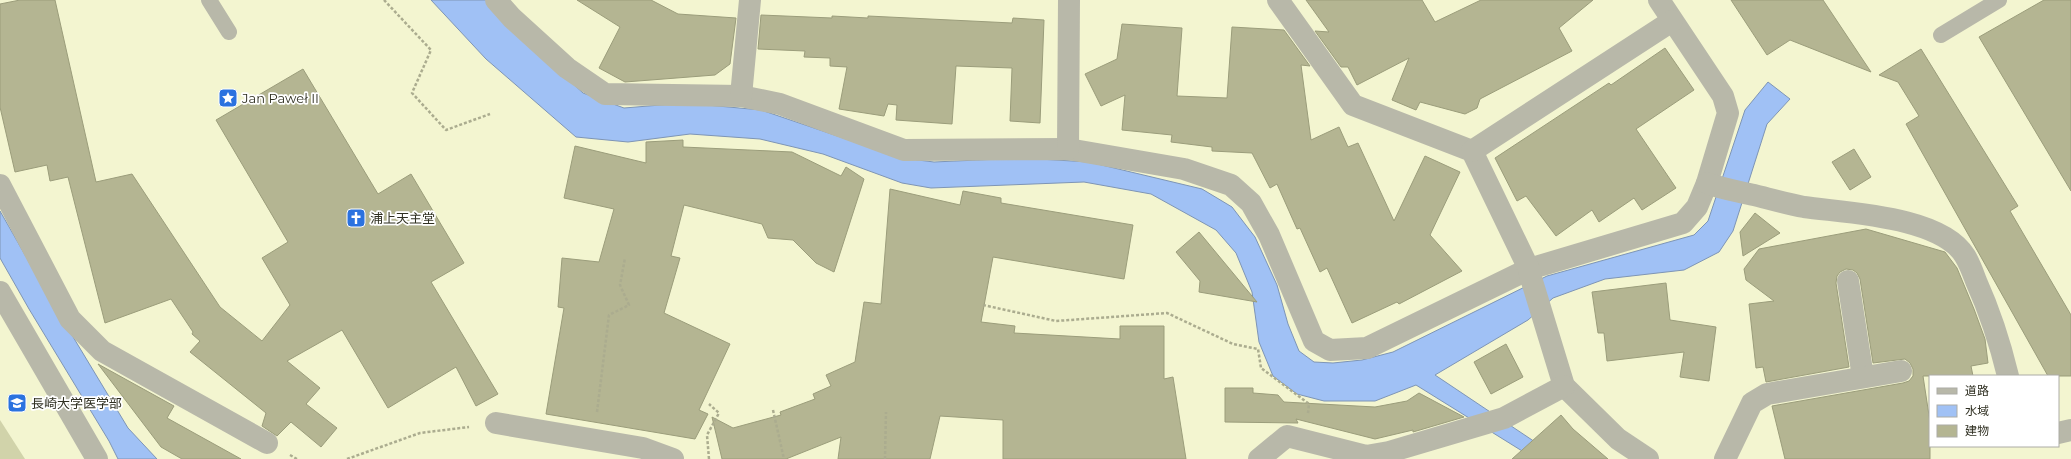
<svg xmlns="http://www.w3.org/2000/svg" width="2071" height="459" font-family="Montserrat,'Noto Sans JP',sans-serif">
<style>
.green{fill:#d1d3aa}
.water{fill:#a0c1f5;stroke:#7e95b5}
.building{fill:#b4b592;stroke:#9b9d7b}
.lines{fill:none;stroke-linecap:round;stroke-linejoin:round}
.path{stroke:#abac8f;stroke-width:2.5;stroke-dasharray:3 2;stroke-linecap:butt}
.lane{stroke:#b8b8a9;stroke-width:16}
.street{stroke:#b8b8a9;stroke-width:22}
.labels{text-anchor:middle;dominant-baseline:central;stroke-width:3.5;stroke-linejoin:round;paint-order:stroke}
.poi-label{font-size:13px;fill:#2f2f21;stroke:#fff;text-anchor:start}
</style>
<rect width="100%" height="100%" fill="#f3f5d0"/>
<path class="green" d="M0 420 25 459H0Z"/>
<g class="water">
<path d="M431 0H486L514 30 583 93 624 108 685 103 761 110 902 158 934 162 1022 158 1089 162 1202 189 1232 207 1255 237 1277 285 1288 324 1299 351 1314 362 1333 363 1362 360 1393 352 1547 276 1694 235 1708 221 1745 110 1768 82 1790 99 1767 124 1733 231 1719 252 1684 270 1605 279 1553 298 1528 320 1435 375 1550 452 1535 459 1416 385 1375 401H1324L1297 394 1273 376 1259 342 1252 292 1236 253 1216 230 1151 194 1084 182 931 188 902 183 823 154 760 139 690 134 628 142 576 137 486 59Z"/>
<path d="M0 211 49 297 128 428 157 459H118L109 441 29 309 0 258Z"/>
</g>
<g class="building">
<path d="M20 0H55L96 182 132 174 220 307 262 341 290 305 262 258 288 242 216 120 303 69 378 194 411 174 464 263 431 282 498 394 476 406 456 367 388 408 342 330 287 361 320 388 306 404 337 428 321 447 291 422 277 436 262 426 266 413 190 352 200 341 192 334 193 332 171 299 105 323 68 177 50 181 47 165 15 172 0 107V4Z"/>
<path d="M577 0H651L678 14 736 18 730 64 715 75 625 82 599 68 620 27Z"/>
<path d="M1306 0H1422L1435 22 1481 0H1593L1559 28 1572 51 1480 99 1477 108 1465 114 1420 102 1416 110 1392 100 1409 58 1357 85 1348 67H1341L1315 31 1329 32Z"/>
<path d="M1731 0H1823L1871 72 1790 40 1767 55Z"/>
<path d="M2044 0H2071V191L1979 37Z"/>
<path d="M761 15 832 18V16L868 18V16L1012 23 1013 18 1044 20 1040 123 1010 121 1012 68 956 66 952 124 896 120 897 105 888 104 884 116 839 109 847 67 830 66V58L804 57 805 51 758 49Z"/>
<path d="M1122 24 1182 28 1177 96 1227 98 1232 27 1284 30 1310 66 1301 65 1311 140 1339 127 1348 147 1358 143 1394 221 1425 156 1460 172 1430 235 1462 271 1399 304 1397 302 1352 323 1327 268 1320 272 1300 228 1297 229 1277 184 1270 188 1252 153 1212 151V147L1171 142 1172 135 1122 130 1125 95 1101 106 1085 74 1117 59Z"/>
<path d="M1665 48 1694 90 1636 129 1676 188 1642 210 1634 198 1599 222 1592 210 1556 236 1526 196 1517 201 1495 158 1609 83 1611 85Z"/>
<path d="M1921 49 2018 206 2010 211 2071 315V376H2048L1906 124 1919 116 1898 82 1879 75Z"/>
<path d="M683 140V147L792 152 841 176 846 167 864 179 834 272 816 263 793 240 768 238 762 224 684 205 671 256 680 258 664 313 730 344 699 410 708 414 695 439 546 414 564 308 558 307 562 258 599 262 614 209 564 198 575 146 646 163V142Z"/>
<path d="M1854 149 1871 177 1850 190 1832 162Z"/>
<path d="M890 189 960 205 963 191 1001 198V203L1133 225 1124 279 993 257 981 322 1015 326 1014 333 1120 339V326H1164V379L1173 377 1186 459H1003V420L940 416 930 459H838L841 437 786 459H722L712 417 733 428 781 415 780 412 815 399 813 394 831 386 826 375 855 362 864 302 881 304Z"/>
<path d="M1755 213 1780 233 1743 256 1740 232Z"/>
<path d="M1866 229 1945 252 1957 268 1974 309 1985 339 1988 363 1971 366 1973 376H1923L1930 422V459H1785L1772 406 1903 383 1909 381 1913 376V369L1910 363 1905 359 1873 363 1860 279 1857 273 1853 270 1846 269 1840 272 1837 276 1836 283 1849 367 1766 382 1763 367 1756 368 1749 304 1774 301 1746 280 1744 269 1759 249Z"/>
<path d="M1199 232 1257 302 1199 292 1200 281 1176 252Z"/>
<path d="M1666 283 1670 320 1716 327 1709 381 1680 377 1684 352 1607 361 1604 333H1598L1592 292Z"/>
<path d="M1506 344 1523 377 1491 394 1474 362Z"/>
<path d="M98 364 174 406 167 418 241 459H182L161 447Z"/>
<path d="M1225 388H1253V393L1278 395 1284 402 1375 407 1407 401 1419 393 1464 417 1413 432V430L1375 439 1296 419 1298 423 1225 422Z"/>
<path d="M1561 415 1573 429 1608 459H1512Z"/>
</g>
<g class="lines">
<g class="path">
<path d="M384 0 431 50 412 93 446 130 490 114"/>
<path d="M983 305 1056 321 1167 313 1233 344 1258 349 1261 368 1309 404 1308 413"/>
<path d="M773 410 784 459"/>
<path d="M597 412 609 315 629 305 620 285 625 258"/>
<path d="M290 455 297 459"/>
<path d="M347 459 420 433 469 427"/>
<path d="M709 459 707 435 719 413 709 404"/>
<path d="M885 459 886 412"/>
</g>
<g class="lane">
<path d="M209 0 229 32"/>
<path d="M1941 35 1999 0"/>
</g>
<g class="street">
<path d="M496 0 512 18 567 68 605 94 741 96 780 104 904 150 1068 149 1184 169 1231 185 1251 203 1269 235 1314 341 1330 350 1367 348 1529 269 1683 223 1697 207 1707 183 1728 113 1723 96 1659 0"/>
<path d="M1278 0 1353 105 1472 151 1529 269 1531 278 1564 386 1618 439 1648 459"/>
<path d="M741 96 750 0"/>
<path d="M1068 149 1069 0"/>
<path d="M1472 151 1672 21"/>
<path d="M1707 183C1722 189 1737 191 1754 195 1770 199 1787 204 1804 207 1846 213 1941 216 1965 256 1970 264 1973 273 1976 281 1990 312 2000 343 2008 376"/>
<path d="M0 185 70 319 102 351 267 443"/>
<path d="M1848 281 1863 377"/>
<path d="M0 292 97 459"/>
<path d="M496 423 643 448 673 459"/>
<path d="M2058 433 2071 430"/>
<path d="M1259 459 1287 436 1366 456 1389 452 1504 418 1564 386"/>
<path d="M1725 459 1752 403 1767 394 1901 371"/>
</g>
</g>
<defs>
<symbol id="sight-square" viewBox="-11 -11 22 22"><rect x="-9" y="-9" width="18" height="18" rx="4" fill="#2b72df" stroke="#fff"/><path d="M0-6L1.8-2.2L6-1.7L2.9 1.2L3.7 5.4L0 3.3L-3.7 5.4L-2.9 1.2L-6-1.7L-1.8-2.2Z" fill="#fff"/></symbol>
<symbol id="church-square" viewBox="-11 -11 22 22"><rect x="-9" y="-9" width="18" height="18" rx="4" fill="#2b72df" stroke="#fff"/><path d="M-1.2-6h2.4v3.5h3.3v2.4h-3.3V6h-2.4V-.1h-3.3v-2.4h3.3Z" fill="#fff"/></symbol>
<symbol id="university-square" viewBox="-11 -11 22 22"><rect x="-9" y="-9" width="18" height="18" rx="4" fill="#2b72df" stroke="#fff"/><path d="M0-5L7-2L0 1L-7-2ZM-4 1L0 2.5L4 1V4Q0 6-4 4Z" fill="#fff"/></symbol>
</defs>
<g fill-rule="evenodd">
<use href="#sight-square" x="217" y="87" width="22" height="22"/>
<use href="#church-square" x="345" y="207" width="22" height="22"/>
<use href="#university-square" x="6" y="392" width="22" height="22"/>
</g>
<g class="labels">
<g class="poi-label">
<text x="242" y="98">Jan Paweł II</text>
<text x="370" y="218">浦上天主堂</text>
<text x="31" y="403">長崎大学医学部</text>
</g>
</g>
<rect x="1929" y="375" width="130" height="72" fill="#ffffff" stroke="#acaca6"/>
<rect x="1937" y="388" width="20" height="6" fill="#b8b8a9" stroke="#acaca6"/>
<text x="1965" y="395" font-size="12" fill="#2f2f21">道路</text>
<rect x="1937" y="405" width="20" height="12" fill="#a0c1f5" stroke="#acaca6"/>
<text x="1965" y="415" font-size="12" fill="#2f2f21">水域</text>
<rect x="1937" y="425" width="20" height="12" fill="#b4b592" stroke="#acaca6"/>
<text x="1965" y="435" font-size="12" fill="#2f2f21">建物</text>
</svg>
